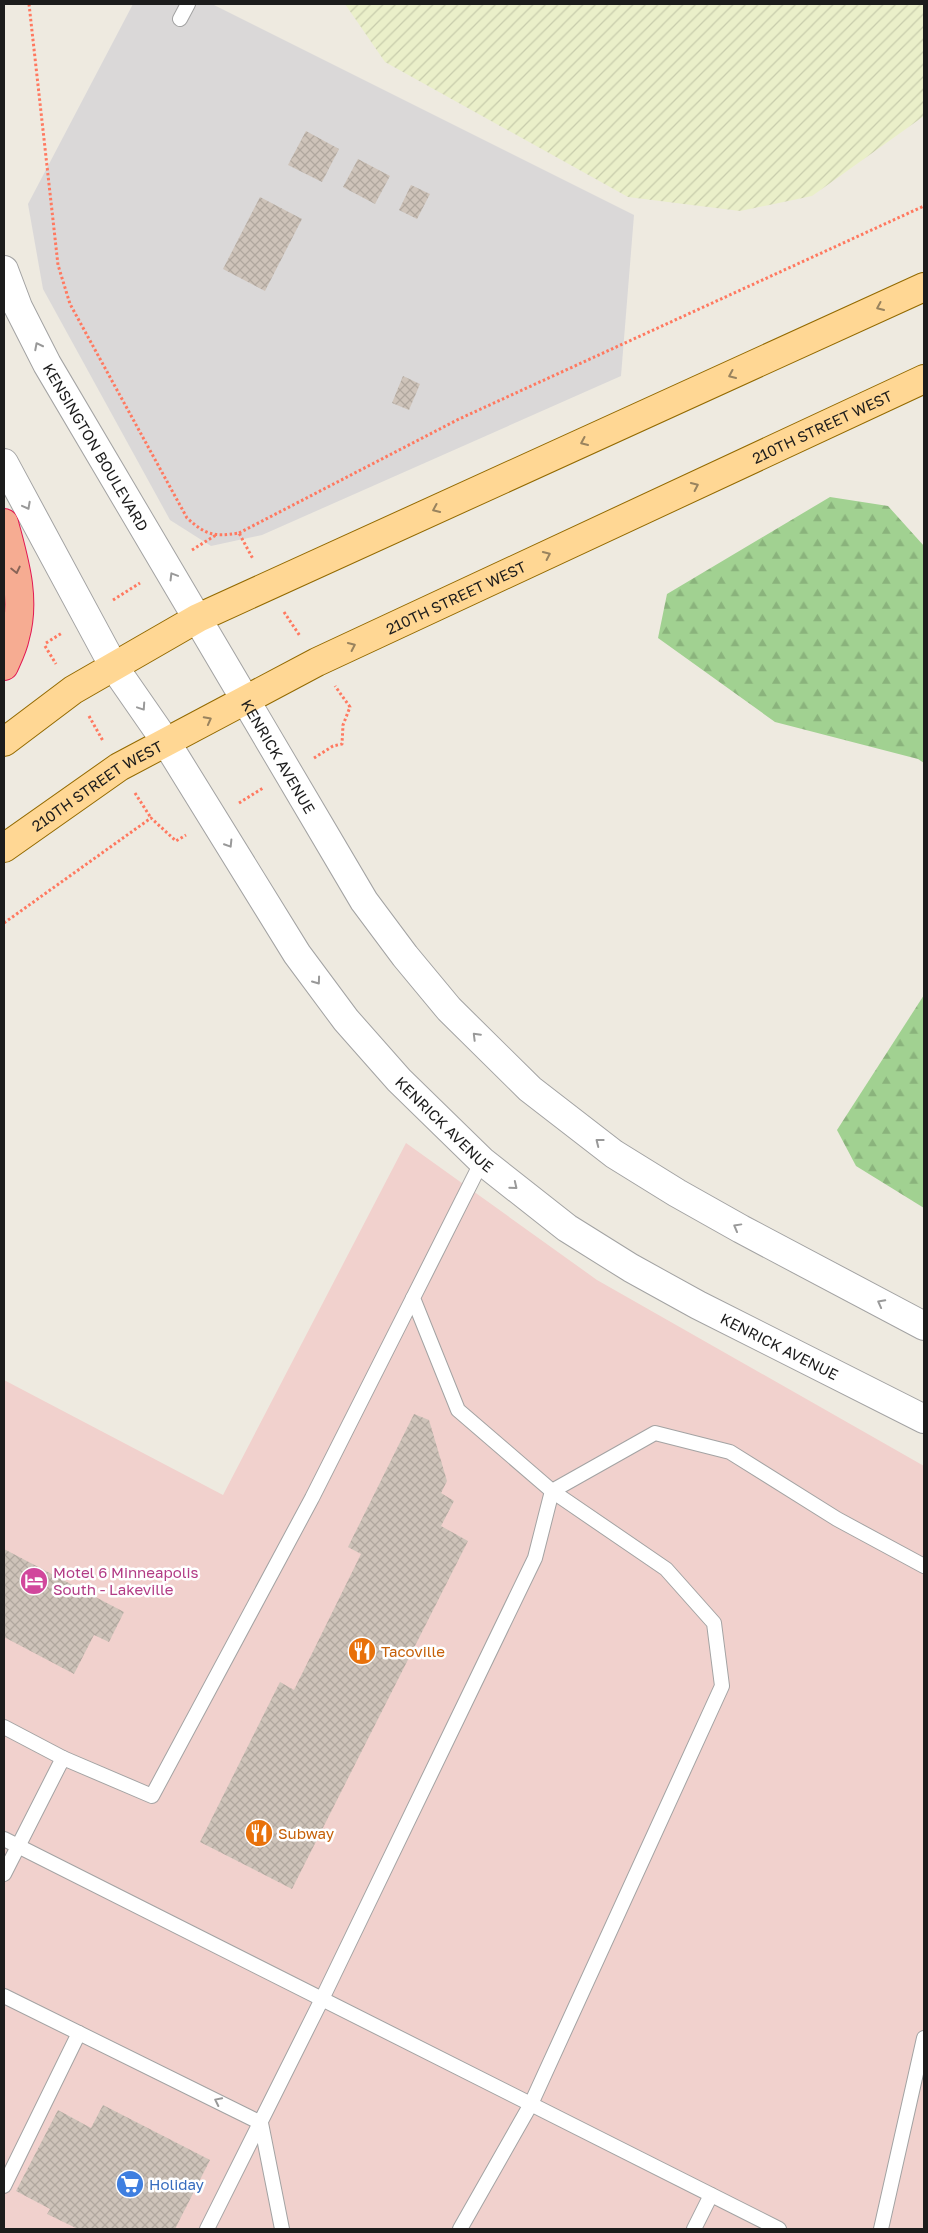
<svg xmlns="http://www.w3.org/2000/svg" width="928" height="2233" font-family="'Golos Text',sans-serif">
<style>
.residential{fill:#dad8d8}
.commercial{fill:#f1d1cd}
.farmland{fill:url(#farmland-furrows)}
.forest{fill:url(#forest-firs)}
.building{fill:url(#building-cross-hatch)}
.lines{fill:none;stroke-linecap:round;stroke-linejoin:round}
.service-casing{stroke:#a3a3a3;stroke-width:16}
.tertiary-casing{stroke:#a3a3a3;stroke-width:30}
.primary-casing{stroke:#936a00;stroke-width:30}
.trunk-casing{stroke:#e21752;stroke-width:30}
.path{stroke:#ff7960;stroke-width:3;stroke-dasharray:2.5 2.5;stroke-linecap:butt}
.service{stroke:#fff;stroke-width:14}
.tertiary{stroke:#fff;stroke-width:28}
.primary{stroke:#ffd794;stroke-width:28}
.trunk{stroke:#f6ac92;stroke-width:28}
.oneway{stroke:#99835e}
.oneway2{stroke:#999}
.oneway3{stroke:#896457}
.labels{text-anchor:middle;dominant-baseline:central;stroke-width:5;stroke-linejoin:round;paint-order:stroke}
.street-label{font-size:15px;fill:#1c1c1c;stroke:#fff}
.hotel-label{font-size:15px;fill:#b23c85;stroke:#fff;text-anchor:start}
.food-label{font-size:15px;fill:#c56008;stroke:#fff;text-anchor:start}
.shop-label{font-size:15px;fill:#366cbe;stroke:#fff;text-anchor:start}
</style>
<defs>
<pattern id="farmland-furrows" width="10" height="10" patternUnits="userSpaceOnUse" patternTransform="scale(1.25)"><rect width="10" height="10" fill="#eaefc9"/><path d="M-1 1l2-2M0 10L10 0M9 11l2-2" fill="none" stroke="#c8ccac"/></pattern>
<pattern id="forest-firs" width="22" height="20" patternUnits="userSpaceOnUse" patternTransform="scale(1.25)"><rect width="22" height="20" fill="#a1d191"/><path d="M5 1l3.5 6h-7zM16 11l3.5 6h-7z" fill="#8ab37c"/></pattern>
<pattern id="building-cross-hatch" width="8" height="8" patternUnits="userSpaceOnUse" patternTransform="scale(1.25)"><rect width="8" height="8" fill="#cec3b9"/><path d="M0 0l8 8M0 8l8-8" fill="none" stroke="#b0a79e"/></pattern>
</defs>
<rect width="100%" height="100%" fill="#eeeae0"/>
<path class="residential" d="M133 4H212L634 215 621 376 262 535 211 546 170 520 43 289 28 204Z"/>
<path class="commercial" d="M406 1143 597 1280 924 1466V2229H4V1380L223 1495Z"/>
<path class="farmland" d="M345 4H924V116L812 196 740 211 628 197 385 62Z"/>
<g class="forest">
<path d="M830 497 888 506 924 546V763L918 759 775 722 658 638 667 594Z"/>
<path d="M924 995V1208L856 1166 837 1130Z"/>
</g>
<g class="building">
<path d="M306 131 339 149 322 182 288 165Z"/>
<path d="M358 159 390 176 375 204 343 187Z"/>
<path d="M411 185 430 194 417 219 399 210Z"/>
<path d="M260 197 302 219 265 291 223 269Z"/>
<path d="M403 376 420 384 409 410 392 403Z"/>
<path d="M414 1414 429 1420 447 1481 441 1493 454 1501 441 1526 468 1541 292 1889 200 1842 280 1682 294 1690 361 1554 348 1547Z"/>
<path d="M4 1549 124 1612 109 1642 94 1635 74 1674 4 1637Z"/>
<path d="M103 2105 210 2160 175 2229H78L47 2214 50 2209 16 2191 58 2110 91 2128Z"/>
</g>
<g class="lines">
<defs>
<g id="service">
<path d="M180 19 188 4"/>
<path d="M482 1161 413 1298 458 1410 552 1491 655 1433 730 1452 837 1519 924 1566"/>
<path d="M4 1727 63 1758"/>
<path d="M4 1839 779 2229"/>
<path d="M4 1874 63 1758 152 1796 312 1498 413 1298"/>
<path d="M4 1996 261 2123"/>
<path d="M261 2123 282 2229"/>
<path d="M4 2186 79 2033"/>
<path d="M207 2229 322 1999 535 1558 552 1491 666 1569 714 1623 722 1686 531 2104 460 2229"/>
<path d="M694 2229 711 2195"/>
<path d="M881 2229 924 2038"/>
</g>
<g id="tertiary">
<path id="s1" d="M4 270 18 307 47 364 364 901 405 956 449 1009 530 1089 614 1154 677 1193 741 1229 924 1326"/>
<path id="s2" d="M4 463 114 667 166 742 297 954 346 1020 399 1080 482 1161 567 1228 631 1268 698 1305 924 1419"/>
</g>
<g id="primary">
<path d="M4 742 73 690 198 618 924 287"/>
<path id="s3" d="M4 848 119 767 317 662 924 379"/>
</g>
<path id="trunk" d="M4 523C14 561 26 598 15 637 13 647 8 657 4 666"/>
</defs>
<use href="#service" class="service-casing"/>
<use href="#tertiary" class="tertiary-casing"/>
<use href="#primary" class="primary-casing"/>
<use href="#trunk" class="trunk-casing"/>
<g class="path">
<path d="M29 4 58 265 70 304 187 518C206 535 213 537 239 533L253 559"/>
<path d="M239 533 459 419 924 206"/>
<path d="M192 550 216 535"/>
<path d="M113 600 140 583"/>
<path d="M284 612 300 636"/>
<path d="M46 643 62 633"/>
<path d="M45 646 56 664"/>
<path d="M89 716 103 741"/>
<path d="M314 758 333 746 342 744 343 725 350 707 335 686"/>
<path d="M135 793 151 818"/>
<path d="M239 803 263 788"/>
<path d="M4 923 151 818 176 841 186 835"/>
</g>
<use href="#service" class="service"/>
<use href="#tertiary" class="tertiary"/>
<use href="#primary" class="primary"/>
<use href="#trunk" class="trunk"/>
</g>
<defs><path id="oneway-chevron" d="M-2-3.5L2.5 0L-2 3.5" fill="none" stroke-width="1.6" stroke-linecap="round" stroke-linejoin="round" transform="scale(1.25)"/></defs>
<g class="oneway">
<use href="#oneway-chevron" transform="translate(880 307) rotate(156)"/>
<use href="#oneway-chevron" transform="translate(732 375) rotate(156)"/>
<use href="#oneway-chevron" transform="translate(584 442) rotate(156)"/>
<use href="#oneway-chevron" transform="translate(695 486) rotate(-25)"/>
<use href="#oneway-chevron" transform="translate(436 509) rotate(156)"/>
<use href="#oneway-chevron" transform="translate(547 555) rotate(-25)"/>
<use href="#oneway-chevron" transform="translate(352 646) rotate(-25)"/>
<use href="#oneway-chevron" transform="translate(208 720) rotate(-28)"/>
</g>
<g class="oneway2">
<use href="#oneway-chevron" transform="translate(38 346) rotate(-117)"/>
<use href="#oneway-chevron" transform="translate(27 506) rotate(62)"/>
<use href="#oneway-chevron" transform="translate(173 576) rotate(-121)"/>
<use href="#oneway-chevron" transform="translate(142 707) rotate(56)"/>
<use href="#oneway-chevron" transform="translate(229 844) rotate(58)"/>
<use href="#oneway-chevron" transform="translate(317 981) rotate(54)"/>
<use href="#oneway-chevron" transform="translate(476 1036) rotate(-135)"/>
<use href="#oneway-chevron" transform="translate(599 1142) rotate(-142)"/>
<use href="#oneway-chevron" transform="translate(514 1186) rotate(39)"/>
<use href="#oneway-chevron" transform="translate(737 1227) rotate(-151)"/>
<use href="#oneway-chevron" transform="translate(881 1303) rotate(-152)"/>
<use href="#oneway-chevron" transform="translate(218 2101) rotate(-154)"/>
</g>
<use class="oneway3" href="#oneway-chevron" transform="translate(16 570) rotate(77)"/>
<defs>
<symbol id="hotel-disc" viewBox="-11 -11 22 22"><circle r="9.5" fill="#d1479c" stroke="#fff"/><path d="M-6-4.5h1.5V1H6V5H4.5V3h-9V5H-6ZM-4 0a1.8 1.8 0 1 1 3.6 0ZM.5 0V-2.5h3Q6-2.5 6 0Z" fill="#fff"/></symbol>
<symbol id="restaurant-disc" viewBox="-11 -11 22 22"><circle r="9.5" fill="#e8710a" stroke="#fff"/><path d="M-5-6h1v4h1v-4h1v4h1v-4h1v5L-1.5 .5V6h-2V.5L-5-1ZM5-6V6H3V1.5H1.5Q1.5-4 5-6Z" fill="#fff"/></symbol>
<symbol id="supermarket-disc" viewBox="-11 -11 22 22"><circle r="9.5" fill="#3f7fe0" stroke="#fff"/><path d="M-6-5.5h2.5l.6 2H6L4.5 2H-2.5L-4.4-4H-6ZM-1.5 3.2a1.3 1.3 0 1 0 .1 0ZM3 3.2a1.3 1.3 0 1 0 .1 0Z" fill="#fff"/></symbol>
</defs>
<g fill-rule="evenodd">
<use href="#hotel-disc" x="18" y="1565" width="32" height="32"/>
<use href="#restaurant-disc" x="346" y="1635" width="32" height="32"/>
<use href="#restaurant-disc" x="243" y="1817" width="32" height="32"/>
<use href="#supermarket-disc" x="114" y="2168" width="32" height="32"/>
</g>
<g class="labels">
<g class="street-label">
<text stroke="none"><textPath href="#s3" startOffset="922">210TH STREET WEST</textPath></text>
<text stroke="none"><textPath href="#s1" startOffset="200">KENSINGTON BOULEVARD</textPath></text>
<text stroke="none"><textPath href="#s3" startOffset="518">210TH STREET WEST</textPath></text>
<text stroke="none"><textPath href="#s1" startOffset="559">KENRICK AVENUE</textPath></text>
<text stroke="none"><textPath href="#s3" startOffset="112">210TH STREET WEST</textPath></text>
<text stroke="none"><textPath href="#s2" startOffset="798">KENRICK AVENUE</textPath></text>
<text stroke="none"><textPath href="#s2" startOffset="1202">KENRICK AVENUE</textPath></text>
</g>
<g class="hotel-label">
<text x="53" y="1572">Motel 6 Minneapolis<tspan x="53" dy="17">South - Lakeville</tspan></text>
</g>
<g class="food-label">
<text x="381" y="1651">Tacoville</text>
<text x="278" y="1833">Subway</text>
</g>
<g class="shop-label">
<text x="149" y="2184">Holiday</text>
</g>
</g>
<rect width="928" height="2233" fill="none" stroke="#1c1c1c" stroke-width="10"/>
</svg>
